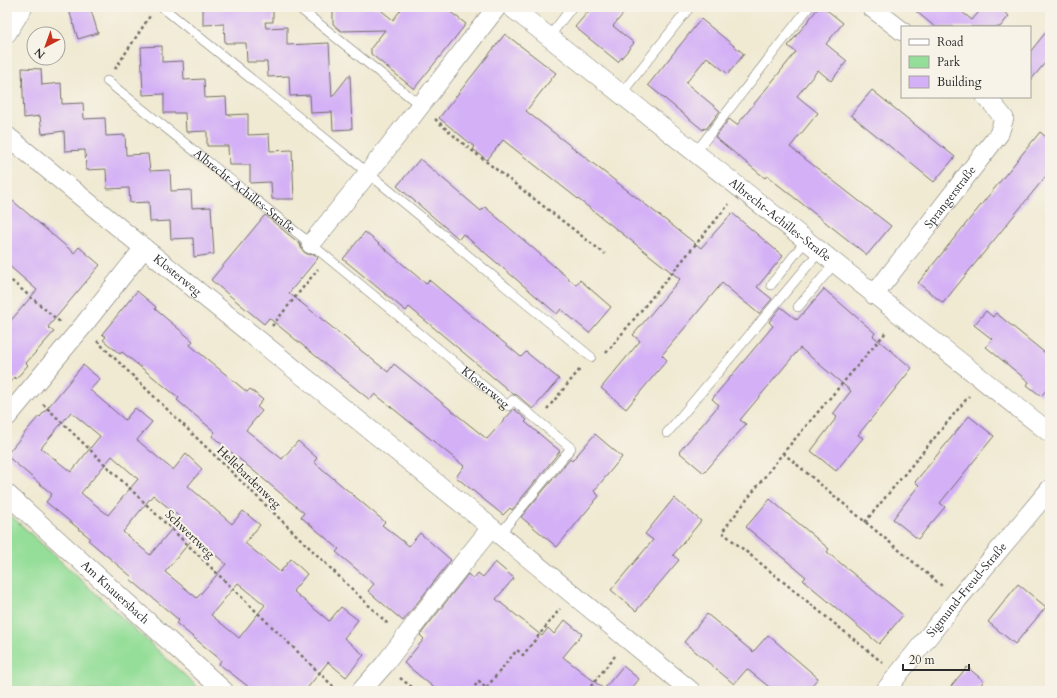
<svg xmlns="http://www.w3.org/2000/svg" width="1057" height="698" font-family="Cardo,serif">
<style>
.green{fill:#95de99;stroke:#608462}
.building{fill:#d4b0f6;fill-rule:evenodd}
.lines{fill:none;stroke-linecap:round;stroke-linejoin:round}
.lane-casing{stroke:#706e66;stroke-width:10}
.street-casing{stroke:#706e66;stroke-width:20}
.path{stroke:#706e66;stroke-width:2.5;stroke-dasharray:3 3;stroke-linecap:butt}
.lane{stroke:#fff;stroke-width:9}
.street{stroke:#fff;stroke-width:19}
.labels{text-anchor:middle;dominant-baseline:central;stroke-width:4;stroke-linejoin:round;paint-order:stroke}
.street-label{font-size:12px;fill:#2b2b2b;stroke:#f7f3e8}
</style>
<rect width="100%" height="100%" fill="#f7f3e8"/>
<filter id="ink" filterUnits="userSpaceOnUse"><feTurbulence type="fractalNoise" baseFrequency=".025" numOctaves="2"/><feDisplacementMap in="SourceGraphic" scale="8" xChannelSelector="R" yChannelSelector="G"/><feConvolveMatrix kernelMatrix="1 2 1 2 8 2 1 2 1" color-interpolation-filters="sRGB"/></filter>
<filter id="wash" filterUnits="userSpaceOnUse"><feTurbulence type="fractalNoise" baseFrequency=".012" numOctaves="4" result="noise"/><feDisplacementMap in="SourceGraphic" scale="16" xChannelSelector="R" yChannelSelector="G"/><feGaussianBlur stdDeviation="0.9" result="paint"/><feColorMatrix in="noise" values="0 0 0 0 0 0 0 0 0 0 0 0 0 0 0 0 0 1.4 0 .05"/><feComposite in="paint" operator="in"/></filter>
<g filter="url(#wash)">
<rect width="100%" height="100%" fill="#f0ead3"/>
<path class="green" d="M7 512 202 691H7Z"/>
<g id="blocks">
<g class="building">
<path d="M68 7H90L98 33 78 39Z"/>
<path d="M203 7H273V22H265L266 28 287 27V45L329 43 332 97 350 74 352 129 333 130 332 112 311 113 310 95 290 96 289 76 268 77 267 62H247L246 43H225L224 24 203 25Z"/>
<path d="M333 7H377L393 20 403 7H444L466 24 414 89 371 54V48L385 30 341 31 333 24Z"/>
<path d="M592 7H629L613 26 634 43 618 62 575 27Z"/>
<path d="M819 7H823L843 23 826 44 847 61 831 81 818 70 797 96 818 113 790 147 891 226 867 255 767 176 765 178 715 137 729 119 737 125 796 52 788 46Z"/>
<path d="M911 7H956L972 20 983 7H998L1009 16 1000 27H935Z"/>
<path d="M701 19 744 54 728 74 707 57 686 83 720 111 706 129 704 128 703 130 648 85Z"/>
<path d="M1050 27V57L1030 81V52Z"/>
<path d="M505 34 556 73 526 111 701 248 732 213 783 256 757 287 772 299 759 314 722 283 662 355 667 360 626 409 601 388 640 341 633 335 680 279 503 140 487 160 473 149 475 147 439 118Z"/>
<path d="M162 46V62L183 61 184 80 204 79 205 98 226 97 227 115 248 114V135L269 134 270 151 292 150 294 199H272L271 182 250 183V165H229L228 146H207V131L186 132 185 113H164V94L143 95 141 47Z"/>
<path d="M22 68 41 69 42 85 61 83 62 104 83 103 84 119 105 118 106 136 125 135 126 155 148 154 150 171 170 170 171 191 191 190 192 208 211 207 214 254 194 257 193 238 171 239 170 221 150 222 149 202 130 203 129 188 107 189 106 169 86 170 85 150 65 151 64 131 42 134 40 116 24 118Z"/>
<path d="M872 90 955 157 934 182 851 115Z"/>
<path d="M1040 132 1050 140V171L943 303 918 283Z"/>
<path d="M420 159 481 211 485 207 576 285 580 280 611 307 589 333 561 309 557 314 463 234 459 239 397 186Z"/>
<path d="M7 196 74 253 79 247 100 265 48 327 54 332 26 363 28 365 16 379 14 377 7 386V325L37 290 7 264Z"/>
<path d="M265 215 300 244 301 248 304 252 309 255 314 254 318 258 289 293 388 372 394 364 487 439 514 409 527 420 525 422 560 451 512 510 510 508 503 515 456 477 464 466 375 394 370 400 269 318 264 324 211 280Z"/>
<path d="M365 232 426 284 429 280 521 357 526 352 559 379 533 409 517 395 513 394 409 307 406 311 343 259Z"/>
<path d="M824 289 875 333 873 336 912 368 858 435 863 438 836 471 811 451 837 417 833 414 851 391 800 348 740 420 746 424 704 473 679 452 719 405 712 399 773 326 769 322 781 307 797 320Z"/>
<path d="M137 291 156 307 155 309 193 341 190 345 247 392 250 389 263 400 257 407 262 411 246 430 282 459 298 441 317 458 314 462 385 522 382 525 409 546 420 533 451 560 403 621 368 591 374 584 336 552 339 549 301 517 304 513 212 436 215 432 177 400 179 398 122 352 120 354 103 340 106 337 102 334Z"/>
<path d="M986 311 993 317 996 313 1050 357V386L1041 396 1027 385 1029 382 986 347 992 339 974 325Z"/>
<path d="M83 365 100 379 90 390 125 420 135 408 152 422 137 440 173 470 186 454 202 469 188 486 232 524 243 511 260 525 245 543 280 572 291 559 307 574 293 591 329 621 341 607 358 620 344 638 364 655 346 677 328 662 305 691H254L219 664 221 660 176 623 179 620 130 579 132 577 88 540 90 538 46 502 52 494 7 456V454L39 416 40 417ZM71 412 100 436 71 472 41 448ZM112 456 138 479 108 515 81 493ZM153 495 181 518 150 555 123 532ZM194 537 226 564 197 598 165 572ZM238 583 265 605 239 638 211 615Z"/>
<path d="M969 416 994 436 940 503 945 507 918 539 893 519 919 485 915 482Z"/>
<path d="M595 434 622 457 594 491 599 496 557 547 521 517 570 459 572 461Z"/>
<path d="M674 498 701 521 673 555 679 560 636 611 611 590 653 540 645 534Z"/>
<path d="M770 499 829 549 827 552 903 615 879 644 803 580 806 577 746 527Z"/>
<path d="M495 562 514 578 496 599 542 636 548 628 554 634 565 620 582 634 563 657 604 689 623 666 639 679 630 691H438L404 663 424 639 420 635 468 574 473 579 478 573 483 577Z"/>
<path d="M1018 584 1046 607 1015 644 988 622Z"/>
<path d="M707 614 753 652 768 635 818 678 807 691H774L747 669 734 684 684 642Z"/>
<path d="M967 667 984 681 975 691H947Z"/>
</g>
</g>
</g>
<g filter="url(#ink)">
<use href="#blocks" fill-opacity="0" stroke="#706e66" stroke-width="1"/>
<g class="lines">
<defs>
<g id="lane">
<path d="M162 7 368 173 591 357"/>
<path d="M298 7 420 105"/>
<path d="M549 37 572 7"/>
<path id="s1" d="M107 81 311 244 508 406 513 400 571 448 499 535"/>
<path d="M621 94 690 7"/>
<path d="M695 153 809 7"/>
<path d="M771 285 806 240"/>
<path d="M798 307 835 263"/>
<path d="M667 433 820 251"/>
</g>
<g id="street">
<path id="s2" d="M511 7 1050 433"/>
<path d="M871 7 902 31"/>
<path d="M7 33 23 7"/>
<path id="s3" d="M7 136 144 248 471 511 691 691"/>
<path d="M311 244 368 173 497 7"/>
<path id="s4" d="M874 295 999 134 1004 118 990 101 986 97"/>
<path d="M7 417 82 327 144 248"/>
<path id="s5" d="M7 494 224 691"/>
<path d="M361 691 384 665 428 607 491 528"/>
<path id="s6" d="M885 691 958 599 1050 489"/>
</g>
</defs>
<use href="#lane" class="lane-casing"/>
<use href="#street" class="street-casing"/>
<g class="path">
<path d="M115 69 150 16"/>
<path d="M435 119 461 142 605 254"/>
<path d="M7 277 60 322"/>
<path d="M272 326 318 269"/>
<path d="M97 341 389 625"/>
<path d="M606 353 729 204"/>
<path d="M43 404 338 691"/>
<path d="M547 409 581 368"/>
<path d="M783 453 942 586"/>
<path d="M865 522 969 396"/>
<path d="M883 663 722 532 783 453 887 331"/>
<path d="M400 678 417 691"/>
<path d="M471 691 479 681 486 688 517 650 523 655 560 609"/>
<path d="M587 691 615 656"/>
</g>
<use href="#lane" class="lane"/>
<use href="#street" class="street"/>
</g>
</g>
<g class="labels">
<g class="street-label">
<text stroke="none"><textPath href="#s1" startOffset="176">Albrecht-Achilles-Straße</textPath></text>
<text stroke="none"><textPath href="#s4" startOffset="124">Sprangerstraße</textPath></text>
<text stroke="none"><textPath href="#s2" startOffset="343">Albrecht-Achilles-Straße</textPath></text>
<text stroke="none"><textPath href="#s3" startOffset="220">Klosterweg</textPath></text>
<text stroke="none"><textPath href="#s1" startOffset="487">Klosterweg</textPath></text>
<text transform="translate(249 477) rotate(44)">Hellebardenweg</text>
<text transform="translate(190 534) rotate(44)">Schwertweg</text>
<text stroke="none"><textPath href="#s6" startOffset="130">Sigmund-Freud-Straße</textPath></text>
<text stroke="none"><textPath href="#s5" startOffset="146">Am Knauersbach</textPath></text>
</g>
</g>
<rect width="1057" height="698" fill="none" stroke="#f7f3e8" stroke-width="24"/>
<rect x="901" y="26" width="130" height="72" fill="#f7f3e8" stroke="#a5a39c"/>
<rect x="909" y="39" width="20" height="6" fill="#ffffff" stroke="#a5a39c"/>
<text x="937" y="46" font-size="12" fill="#2b2b2b">Road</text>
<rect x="909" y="56" width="20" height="12" fill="#95de99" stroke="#a5a39c"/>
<text x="937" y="66" font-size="12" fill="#2b2b2b">Park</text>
<rect x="909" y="76" width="20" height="12" fill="#d4b0f6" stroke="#a5a39c"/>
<text x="937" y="86" font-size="12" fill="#2b2b2b">Building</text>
<g transform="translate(46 46) rotate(221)"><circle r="19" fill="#f7f3e8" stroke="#a5a39c"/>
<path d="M0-3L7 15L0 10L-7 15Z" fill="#c8321e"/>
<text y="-6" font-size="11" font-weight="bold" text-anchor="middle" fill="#2b2b2b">N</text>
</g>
<path d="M903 664v6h66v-6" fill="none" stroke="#2b2b2b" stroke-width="2"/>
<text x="909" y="664" font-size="12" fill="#2b2b2b" stroke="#f7f3e8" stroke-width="3" paint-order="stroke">20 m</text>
</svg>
